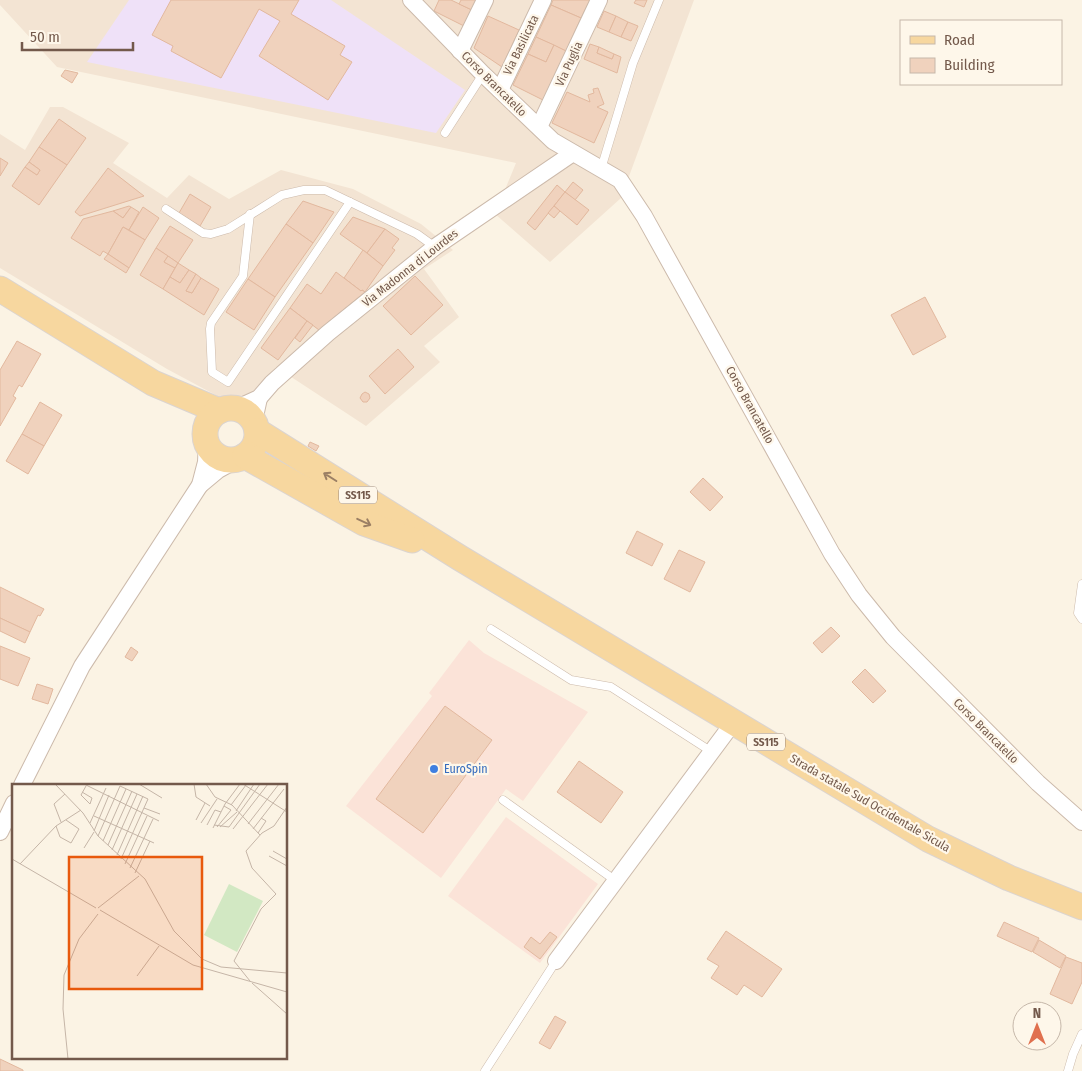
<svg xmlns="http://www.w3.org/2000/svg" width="1082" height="1071" font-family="'Fira Sans Condensed',sans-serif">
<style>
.residential{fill:#f3e4d3}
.commercial{fill:#fbe3d8}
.education{fill:#efe1f8}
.building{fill:#f0d2bd;stroke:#e2b89e}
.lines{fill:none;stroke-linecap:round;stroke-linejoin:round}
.service-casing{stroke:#ccbaab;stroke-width:9}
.minor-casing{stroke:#ccbaab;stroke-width:18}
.primary-casing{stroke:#dbd4d0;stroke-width:27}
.service{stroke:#fff;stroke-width:8}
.minor{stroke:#fff;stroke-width:16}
.primary{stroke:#f7d79f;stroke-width:25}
.oneway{stroke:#9b7f64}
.shop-dot{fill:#3f7fe0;stroke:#fef7ea;stroke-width:2}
.labels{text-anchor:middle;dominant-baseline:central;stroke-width:4.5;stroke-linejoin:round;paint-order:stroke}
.shield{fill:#fef7ea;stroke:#9d887b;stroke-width:1}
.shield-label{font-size:11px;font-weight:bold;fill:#73594b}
.street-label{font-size:12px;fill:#73594b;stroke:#fef7ea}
.shop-label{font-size:12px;fill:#366cbe;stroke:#fef7ea;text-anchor:start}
.inset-road{fill:none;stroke:#c5b5a7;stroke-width:1}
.view{fill:#e8590c;fill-opacity:0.15;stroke:#e8590c;stroke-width:2.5}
.inset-edge{fill:none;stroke:#73594b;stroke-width:2.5}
</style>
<rect width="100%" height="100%" fill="#fbf3e4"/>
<g class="residential">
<path d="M0 0H694L621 198 550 262 495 214 516 163 57 67 0 5Z"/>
<path d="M50 107H63L129 143 113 163 167 198 189 175 229 199 281 170 353 189 421 224 453 250 424 269 459 317 424 346 440 362 366 426 276 367 238 407 167 369 0 268V134L25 150Z"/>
</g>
<g class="commercial">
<path d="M469 640 484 653 588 712 523 801 506 789 441 878 346 806 432 696 429 693Z"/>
<path d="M506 817 598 884 540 963 448 896Z"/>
</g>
<path class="education" d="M129 0H331L465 90 436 133 87 62Z"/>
<g class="building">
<path d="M171 0H299L291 14 345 46 340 55 352 62 328 100 259 56 280 21 259 9 221 78 171 51 173 46 152 35Z"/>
<path d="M439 0H451L472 10 464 26 434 11Z"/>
<path d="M461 0H476L472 10 459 4Z"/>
<path d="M553 0H590L581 18 551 5Z"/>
<path d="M636 0H647L644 7 634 3Z"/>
<path d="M551 5 581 18 566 51 536 37Z"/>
<path d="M604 11 616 16 609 32 597 27Z"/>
<path d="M488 16 519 30 502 67 474 48Z"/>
<path d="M616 16 628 22 621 37 609 32Z"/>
<path d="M628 22 638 26 631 41 621 37Z"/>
<path d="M536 37 554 45 546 62 528 54Z"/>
<path d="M590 44 599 47 597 53 612 59 614 54 621 57 617 73 584 59Z"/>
<path d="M554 45 566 51 543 100 513 85 528 54 546 62Z"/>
<path d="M599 47 614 54 612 59 597 53Z"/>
<path d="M65 70 78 73 72 83 61 76Z"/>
<path d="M598 88 604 104 597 107 608 112 594 143 552 123 567 92 590 102 588 95 594 93 593 89Z"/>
<path d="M59 119 86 138 67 165 39 147Z"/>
<path d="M39 147 67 165 39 205 12 186 25 167 37 175 40 170 29 162Z"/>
<path d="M0 158 8 163 0 176Z"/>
<path d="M29 162 40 170 37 175 25 167Z"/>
<path d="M108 168 144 196 80 216 75 212Z"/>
<path d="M573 182 583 190 575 200 565 192Z"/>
<path d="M557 185 565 192 535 230 527 223Z"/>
<path d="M565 192 589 210 577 225 554 206Z"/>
<path d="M190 194 211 207 200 226 179 213Z"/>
<path d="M303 201 334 212 313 243 286 224Z"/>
<path d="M129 206 131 207 123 218 113 211Z"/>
<path d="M554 206 560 211 554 218 548 213Z"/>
<path d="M131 207 139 212 129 230 123 227 108 254 103 251 100 256 71 238 83 219 113 211 123 218Z"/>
<path d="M143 207 159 218 145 240 129 230Z"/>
<path d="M353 217 385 229 367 253 340 234Z"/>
<path d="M286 224 313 243 275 297 248 279Z"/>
<path d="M170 226 193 240 178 263 156 248Z"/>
<path d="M123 227 145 240 129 268 108 254Z"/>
<path d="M385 229 399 239 392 248 395 250 383 266 367 253Z"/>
<path d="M156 248 168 256 164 262 175 268 163 289 140 275Z"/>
<path d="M363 250 383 266 365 292 362 290 361 291 344 278Z"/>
<path d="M108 254 129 268 126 273 104 259Z"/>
<path d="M168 256 178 263 175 268 164 262Z"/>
<path d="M178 263 189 270 180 283 170 277Z"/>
<path d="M189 270 196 274 186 291 192 293 201 278 219 289 204 315 163 289 170 277 180 283Z"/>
<path d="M336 272 361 291 362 290 365 292 319 330 290 308 307 284 321 294Z"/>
<path d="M196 274 201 278 192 293 186 291Z"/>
<path d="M415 276 443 305 411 335 383 306Z"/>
<path d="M248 279 275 297 254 330 226 312Z"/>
<path d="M925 297 946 337 913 355 891 315Z"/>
<path d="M290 308 307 321 278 360 261 348Z"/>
<path d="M307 321 313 325 300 342 295 338Z"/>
<path d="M17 341 41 354 22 387 19 385 13 396 16 398 0 426V370Z"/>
<path d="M398 349 414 367 385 394 369 376Z"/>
<path d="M365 392 369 394 370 398 367 402H363L360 398 362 394Z"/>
<path d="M40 402 62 415 44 446 22 434Z"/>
<path d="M22 434 44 446 28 474 6 461Z"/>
<path d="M310 442 319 446 316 451 308 446Z"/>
<path d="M703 478 723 497 710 511 690 492Z"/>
<path d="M637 531 663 544 652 566 626 553Z"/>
<path d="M679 550 705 562 690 592 664 579Z"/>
<path d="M0 587 44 609 40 616 38 615 30 632 0 618Z"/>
<path d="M0 618 30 632 25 643 0 631Z"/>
<path d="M831 627 840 636 822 653 813 643Z"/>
<path d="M0 646 30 658 18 686 0 679Z"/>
<path d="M131 647 138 652 132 661 125 657Z"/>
<path d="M865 669 886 691 873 703 852 682Z"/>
<path d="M37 684 53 689 48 704 32 699Z"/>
<path d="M445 706 492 740 423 833 376 799Z"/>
<path d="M579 761 623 792 601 823 557 792Z"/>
<path d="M1004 922 1039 938 1032 952 997 936Z"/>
<path d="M726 931 782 969 762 997 744 985 737 995 711 978 719 966 707 959Z"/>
<path d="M550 932 557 937 540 959 524 947 531 937 540 944Z"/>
<path d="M1039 940 1066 956 1060 968 1033 952Z"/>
<path d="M1066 957 1082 963V982L1072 1004 1050 994Z"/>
<path d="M555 1016 566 1022 550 1049 539 1043Z"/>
<path d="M0 1059 23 1070V1071H0Z"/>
</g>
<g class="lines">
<defs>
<g id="service">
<path d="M445 133 483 74"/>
<path d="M601 169 633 63 659 0"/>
<path d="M166 209 203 233 211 234 228 229 282 195 304 190H325L417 234 435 247"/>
<path d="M250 214 243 276 211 323 210 329 212 372 228 382 350 202"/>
<path d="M1082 584 1078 613 1082 619"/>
<path d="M491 629 571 680 611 687 712 752"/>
<path d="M503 800 616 881"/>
<path d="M485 1071 556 961"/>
<path d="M1068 1071 1073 1054 1082 1034"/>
</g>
<g id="minor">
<path d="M411 0 483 74 553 141 620 180 644 216 832 554 859 595 893 637 1038 783 1082 822"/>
<path d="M460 51 485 0"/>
<path d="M500 90 543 0"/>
<path d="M539 127 599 0"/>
<path d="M235 409 259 398 272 383 328 333 435 247 573 153"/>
<path d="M254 421 259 398"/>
<path d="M200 485 218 470 240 458"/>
<path d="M22 785 82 666 200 485 206 462 207 442"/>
<path d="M0 832 14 803"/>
<path d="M556 961 733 723"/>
</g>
<g id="primary">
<path d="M0 289 153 383 219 411"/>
<circle cx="231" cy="434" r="26"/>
<path d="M257 431 460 558 928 839 1009 878 1082 907"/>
<path d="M245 456 364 523 412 540"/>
</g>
</defs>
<use href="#service" class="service-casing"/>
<use href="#minor" class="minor-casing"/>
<use href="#primary" class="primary-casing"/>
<use href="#service" class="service"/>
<use href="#minor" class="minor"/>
<use href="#primary" class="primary"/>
</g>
<defs><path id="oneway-shaft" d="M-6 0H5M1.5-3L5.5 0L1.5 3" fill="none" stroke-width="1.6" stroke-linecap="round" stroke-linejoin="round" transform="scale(1.25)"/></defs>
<g class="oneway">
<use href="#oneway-shaft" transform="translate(330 477) rotate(-148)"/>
<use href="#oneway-shaft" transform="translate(364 522) rotate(25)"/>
</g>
<circle class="shop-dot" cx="434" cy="769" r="5"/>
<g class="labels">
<g class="shield">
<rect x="339" y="486.5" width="38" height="17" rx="4"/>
<rect x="747" y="733.5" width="38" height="17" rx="4"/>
</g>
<g class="shield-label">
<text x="358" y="495">SS115</text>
<text x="766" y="742">SS115</text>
</g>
<g class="street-label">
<text transform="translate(521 45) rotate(-64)">Via Basilicata</text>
<text transform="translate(569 64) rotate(-65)">Via Puglia</text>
<text transform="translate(494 84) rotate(45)">Corso Brancatello</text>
<text transform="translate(410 268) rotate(-38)">Via Madonna di Lourdes</text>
<text transform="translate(750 405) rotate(61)">Corso Brancatello</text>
<text transform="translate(986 731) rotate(45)">Corso Brancatello</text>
<text transform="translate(870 803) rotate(30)">Strada statale Sud Occidentale Sicula</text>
</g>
<g class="shop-label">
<text x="444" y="769">EuroSpin</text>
</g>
</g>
<g transform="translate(12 784)">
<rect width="275" height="275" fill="#fbf3e4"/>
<path d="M217 100 251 117 225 168 192 151Z" fill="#d2e8c3"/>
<path class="inset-road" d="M43 0 71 29 86 52 133 95 162 147 190 175 209 183 275 189M72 0 147 37M127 0 150 14M182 0 184 13 198 22M194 0 203 13 220 21 248 51M231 0 275 28M70 8 80 14 78 20 69 11 74 2M219 21 234 1M132 24 148 30M224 27 242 0M82 32 142 59M54 36 67 45 59 59 48 53 44 42 69 26M184 36 193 19M49 38 42 20 53 10M78 39 94 4M189 39 205 15M236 40 267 0M195 41 203 26 209 28M202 41 217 43 248 0M205 43 219 26 212 22M208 43 225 28M201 44 213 20 228 0M221 45 256 0M241 45 272 5M82 47 97 11M246 49 254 37 249 34M86 52 108 2 136 15 109 75M91 57 114 5M96 61 120 7M72 64 82 48M100 66 125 10M261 67 275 75M105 71 131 12M257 72 275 82M0 75 84 124M8 80 44 42M113 80 135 32M118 84 141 35M123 89 138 57M86 124 127 92M88 126 181 181 275 208M125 192 147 162M238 197 222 177 249 125 264 110 240 84 234 67 250 49 262 42 275 23M240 199 275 230M56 275 51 225 52 191 67 155 86 130"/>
<path class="view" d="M57 73H190V205H57Z"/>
<rect width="275" height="275" class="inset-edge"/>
</g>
<rect x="900" y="20" width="162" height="65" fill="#fef7ea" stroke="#c6b8aa"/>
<rect x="910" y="36" width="25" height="8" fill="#f7d79f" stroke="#c6b8aa"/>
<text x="944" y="45" font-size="15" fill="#73594b">Road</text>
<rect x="910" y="58" width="25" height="15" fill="#f0d2bd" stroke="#c6b8aa"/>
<text x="944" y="70" font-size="15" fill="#73594b">Building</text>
<g transform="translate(1037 1026)"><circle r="24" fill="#fef7ea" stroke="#c6b8aa"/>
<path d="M0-4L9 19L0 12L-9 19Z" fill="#e0704e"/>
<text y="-8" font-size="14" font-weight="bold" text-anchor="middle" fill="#73594b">N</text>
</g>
<path d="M22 42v8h111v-8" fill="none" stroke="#73594b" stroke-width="2.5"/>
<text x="30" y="42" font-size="15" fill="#73594b" stroke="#fef7ea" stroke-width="4" paint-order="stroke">50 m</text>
</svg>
